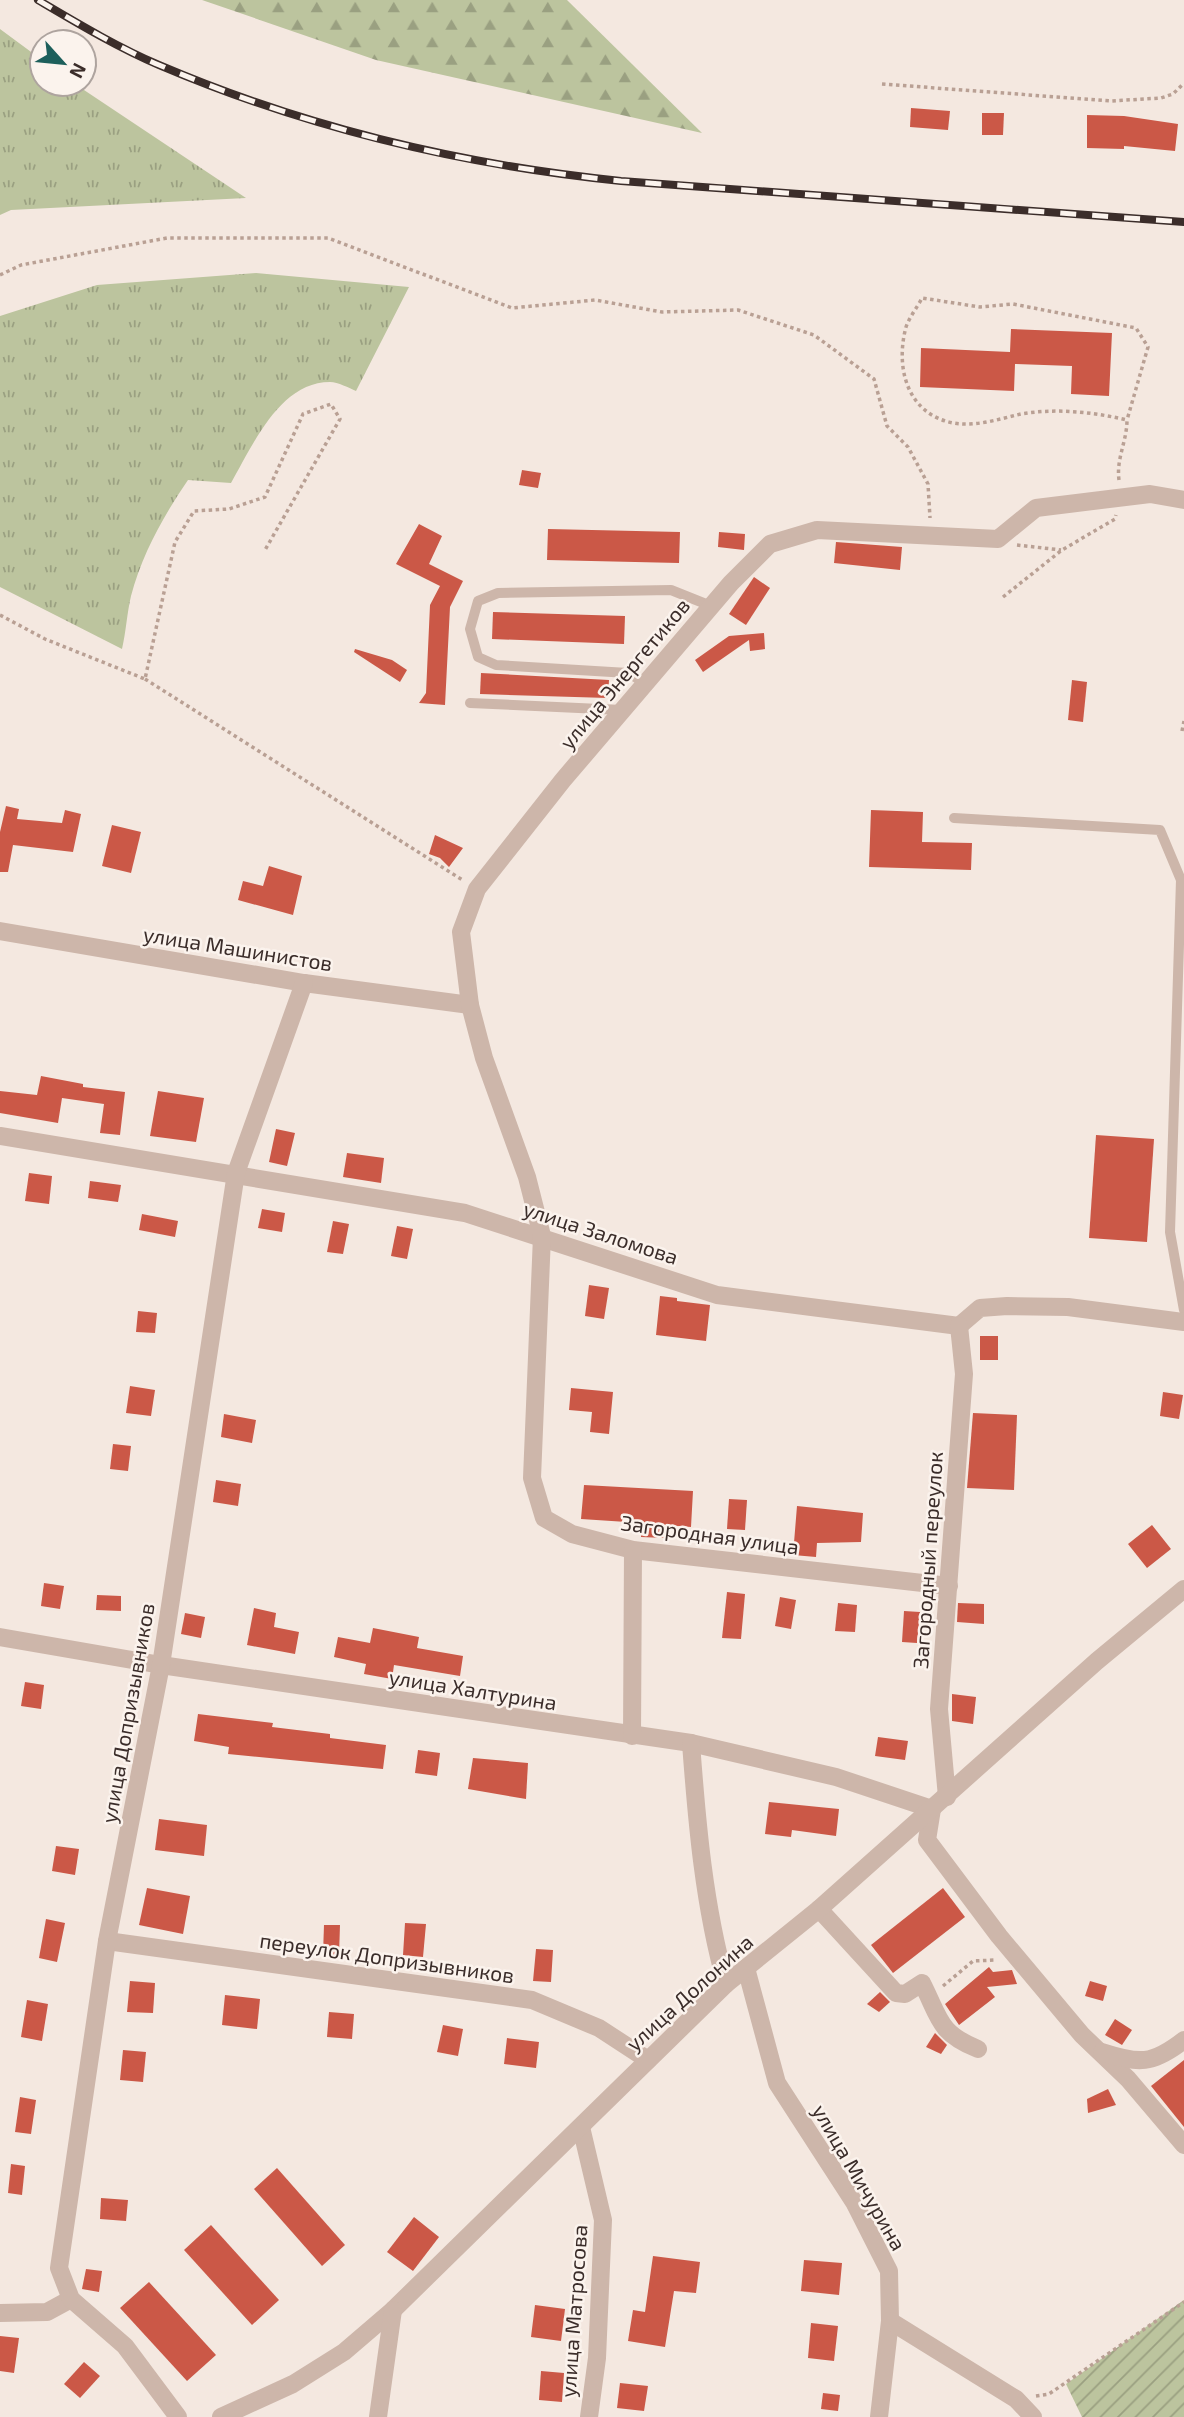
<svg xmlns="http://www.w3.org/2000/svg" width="1184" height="2417" font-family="'Exo 2',sans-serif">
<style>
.grass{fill:url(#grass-tufts)}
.forest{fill:url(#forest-firs)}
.garden{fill:url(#garden-furrows)}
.building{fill:#cb5847}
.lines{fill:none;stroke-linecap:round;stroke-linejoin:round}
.path{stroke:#b9a094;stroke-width:3.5;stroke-dasharray:3.5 3.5;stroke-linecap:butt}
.service{stroke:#cdb6aa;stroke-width:10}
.minor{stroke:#cdb6aa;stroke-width:18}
.rail-casing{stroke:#3b2d2a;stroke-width:8}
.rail{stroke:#fbf3ed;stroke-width:5;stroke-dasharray:16;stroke-linecap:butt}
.labels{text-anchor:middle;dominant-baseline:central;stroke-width:5;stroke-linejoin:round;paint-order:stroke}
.street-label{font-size:21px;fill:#3b2d2a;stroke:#fbf3ed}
</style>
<defs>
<pattern id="grass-tufts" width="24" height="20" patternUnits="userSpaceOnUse" patternTransform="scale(1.75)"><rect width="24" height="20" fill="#bcc49e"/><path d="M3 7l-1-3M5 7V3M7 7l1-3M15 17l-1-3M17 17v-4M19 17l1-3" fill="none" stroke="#9aa081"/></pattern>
<pattern id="forest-firs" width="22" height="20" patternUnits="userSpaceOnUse" patternTransform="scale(1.75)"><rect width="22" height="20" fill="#bcc49e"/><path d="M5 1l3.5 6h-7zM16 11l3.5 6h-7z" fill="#9aa081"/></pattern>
<pattern id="garden-furrows" width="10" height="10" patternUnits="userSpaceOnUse" patternTransform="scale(1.75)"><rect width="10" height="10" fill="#bcc49e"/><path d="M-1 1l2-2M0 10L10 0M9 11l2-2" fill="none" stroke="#9aa081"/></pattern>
</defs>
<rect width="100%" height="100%" fill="#f4e8e0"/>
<g class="grass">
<path d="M0 29 42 60V84H75L246 198 11 210 0 215Z"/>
<path d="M256 273 409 287 356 391C349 388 338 382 330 382 279 382 252 447 231 483L188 480C164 515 142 554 131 596 127 613 126 632 122 649L0 587V316L97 285Z"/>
</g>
<path class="forest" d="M202 0H567L702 133 376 60Z"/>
<path class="garden" d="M1184 2300V2417H1082L1066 2384Z"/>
<g class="building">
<path d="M911 108 950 111 948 130 910 127Z"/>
<path d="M982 113H1004L1003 135H982Z"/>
<path d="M1087 115 1124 116 1178 124 1175 151 1124 146V149L1087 148Z"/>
<path d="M1011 329 1112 333 1109 396 1071 394 1072 366 1015 364 1014 391 920 387 921 348 1010 352Z"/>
<path d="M522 470 541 473 538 488 519 485Z"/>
<path d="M419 524 442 536 429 564 463 581 450 607 445 705 419 703 426 693 430 605 440 586 396 564Z"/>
<path d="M548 529 680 532 679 563 547 560Z"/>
<path d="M719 532 745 534 744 550 718 547Z"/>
<path d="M836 542 902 547 900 570 834 563Z"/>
<path d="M754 577 770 588 746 625 729 614Z"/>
<path d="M493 612 625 616 624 644 492 639Z"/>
<path d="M764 633 765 649 750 651 749 640 703 672 695 660 729 636Z"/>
<path d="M355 649 392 660 407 670 400 682 354 652Z"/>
<path d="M481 673 609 680 608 698 480 694Z"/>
<path d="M1072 680 1087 682 1083 722 1068 720Z"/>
<path d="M6 806 19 809 17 819 62 823 65 810 81 814 73 852 13 845 8 872H0V832Z"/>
<path d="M871 810 923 812 922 842 972 843 971 870 869 867Z"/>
<path d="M112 825 141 832 131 873 102 866Z"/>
<path d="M435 835 463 848 449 867 440 858 429 854Z"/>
<path d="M269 866 302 876 293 915 238 900 243 881 263 886Z"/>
<path d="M41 1076 83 1084V1087L125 1092 120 1135 100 1133 104 1104 62 1098 58 1123 0 1113V1091L37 1095Z"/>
<path d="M158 1091 204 1098 196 1142 150 1136Z"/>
<path d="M276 1129 295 1133 287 1166 269 1162Z"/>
<path d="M1096 1135 1154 1139 1147 1242 1089 1238Z"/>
<path d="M347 1153 384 1158 381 1183 343 1177Z"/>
<path d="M29 1173 52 1176 49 1204 25 1201Z"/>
<path d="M90 1181 121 1185 118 1202 88 1198Z"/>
<path d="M262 1209 285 1213 282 1232 258 1228Z"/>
<path d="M142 1214 178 1221 175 1237 139 1230Z"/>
<path d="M333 1221 349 1224 343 1254 327 1252Z"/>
<path d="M397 1226 413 1229 407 1259 391 1256Z"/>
<path d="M589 1285 609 1288 604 1319 585 1316Z"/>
<path d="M660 1296 677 1298V1301L710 1305 706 1341 656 1335Z"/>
<path d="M138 1311 157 1313 155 1333 136 1332Z"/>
<rect x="980" y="1336" width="18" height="24"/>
<path d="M130 1386 155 1390 151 1416 126 1413Z"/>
<path d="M571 1388 613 1392 609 1434 590 1432 592 1412 569 1410Z"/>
<path d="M1163 1392 1183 1395 1179 1419 1160 1416Z"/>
<path d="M973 1413 1017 1415 1014 1490 967 1488Z"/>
<path d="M224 1414 256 1420 252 1443 221 1437Z"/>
<path d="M113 1444 131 1446 128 1471 110 1469Z"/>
<path d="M216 1480 241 1484 238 1506 213 1502Z"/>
<path d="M584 1485 693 1491 691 1527 665 1525 664 1538 641 1537 642 1523 581 1519Z"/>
<path d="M729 1499 747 1500 745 1530 727 1529Z"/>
<path d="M797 1506 863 1513 861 1542 817 1543 816 1557 793 1555Z"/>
<path d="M1152 1525 1171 1549 1147 1568 1128 1544Z"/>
<path d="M44 1583 64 1586 60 1609 41 1606Z"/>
<path d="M727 1592 745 1594 741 1639 722 1638Z"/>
<path d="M97 1595 121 1596V1611L96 1610Z"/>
<path d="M780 1597 796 1600 791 1629 775 1626Z"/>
<path d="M838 1603 857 1605 855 1632 835 1631Z"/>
<path d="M958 1603 984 1604V1624L957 1622Z"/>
<path d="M254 1608 276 1613 274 1627 299 1632 295 1654 247 1645Z"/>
<path d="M904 1611 920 1612 917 1643 902 1642Z"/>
<path d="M185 1613 205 1617 201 1638 181 1634Z"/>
<path d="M373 1628 419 1637 417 1648 463 1656 460 1676 394 1665 392 1679 364 1674 366 1664 334 1657 338 1637 370 1643Z"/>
<path d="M25 1682 44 1685 41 1709 21 1706Z"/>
<path d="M952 1694 976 1697 973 1724 952 1721Z"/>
<path d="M198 1714 273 1723 272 1727 330 1734V1738L386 1745 383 1769 228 1754 229 1747 194 1741Z"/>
<path d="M878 1737 908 1741 905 1760 875 1756Z"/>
<path d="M418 1750 440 1753 437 1776 415 1773Z"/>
<path d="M473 1758 528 1763 526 1799 468 1789Z"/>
<path d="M769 1802 839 1809 836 1836 792 1830 791 1837 765 1834Z"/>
<path d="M159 1819 207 1825 204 1856 155 1850Z"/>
<path d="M56 1846 79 1849 75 1875 52 1871Z"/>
<path d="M147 1888 190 1896 183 1934 139 1925Z"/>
<path d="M943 1888 965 1917 893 1973 871 1945Z"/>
<path d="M46 1919 65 1923 57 1962 39 1958Z"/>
<path d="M405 1923 426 1924 423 1957 403 1955Z"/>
<path d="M324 1925H340L339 1955 323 1954Z"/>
<path d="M536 1949 553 1950 551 1982 533 1981Z"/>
<path d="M989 1967 993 1972 1012 1970 1017 1984 987 1987 995 1997 959 2025 945 2004Z"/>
<path d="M130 1981 155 1983 153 2013 127 2012Z"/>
<path d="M1090 1981 1107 1986 1103 2001 1085 1996Z"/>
<path d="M880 1992 890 2002 879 2012 867 2004Z"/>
<path d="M225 1995 260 1999 257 2029 222 2025Z"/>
<path d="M27 2000 48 2004 42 2041 21 2037Z"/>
<path d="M329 2012 354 2014 352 2039 327 2037Z"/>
<path d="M1115 2019 1132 2030 1122 2045 1105 2035Z"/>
<path d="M443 2025 463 2029 458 2056 437 2052Z"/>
<path d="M935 2033 947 2045 941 2054 926 2047Z"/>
<path d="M507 2038 539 2042 536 2068 504 2064Z"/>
<path d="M123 2050 146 2052 143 2082 120 2080Z"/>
<path d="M1184 2060V2127L1151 2086Z"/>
<path d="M1108 2089 1116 2105 1088 2113 1087 2099Z"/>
<path d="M20 2097 36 2100 31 2134 15 2132Z"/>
<path d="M11 2164 25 2166 22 2195 8 2193Z"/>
<path d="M277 2168 345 2245 322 2266 254 2189Z"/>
<path d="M101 2198 128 2200 126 2221 100 2219Z"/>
<path d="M414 2217 439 2237 413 2271 387 2252Z"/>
<path d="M211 2225 279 2300 252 2325 184 2250Z"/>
<path d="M653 2256 700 2262 696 2293 674 2291 665 2347 628 2341 633 2310 645 2312Z"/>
<path d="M804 2260 842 2263 839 2295 801 2291Z"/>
<path d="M86 2269 102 2271 99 2292 82 2289Z"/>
<path d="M149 2282 216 2355 187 2381 120 2308Z"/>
<path d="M535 2305 565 2309 561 2341 531 2337Z"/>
<path d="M811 2323 838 2326 834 2361 808 2358Z"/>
<path d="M0 2336 19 2338 14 2373 0 2371Z"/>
<path d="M84 2362 100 2376 80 2398 64 2384Z"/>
<path d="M541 2371 564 2373 562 2402 539 2400Z"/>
<path d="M620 2383 648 2386 644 2411 617 2408Z"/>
<path d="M823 2393 840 2395 838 2411 821 2409Z"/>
</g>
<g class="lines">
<g class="path">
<path d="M882 84 1111 101 1161 98 1173 94 1184 83"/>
<path d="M0 275 21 265 167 238H328L512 308 595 300 662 312 738 310 814 335 874 379 887 426 908 447 928 484 930 518"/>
<path d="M1119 480C1116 459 1127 441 1127 420 1093 412 1056 408 1021 414 999 419 976 427 953 423 908 414 896 370 905 331 907 320 917 308 922 298L980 307 1013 304 1136 328 1148 347 1127 420"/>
<path d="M1017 545 1061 550"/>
<path d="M1003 597 1062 550 1115 519 1116 515"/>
<path d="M0 615 45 639 145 679 175 542 194 511 229 509 265 497 303 414 331 404 340 419 265 550"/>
<path d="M145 679 464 881"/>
<path d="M1182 731 1184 721"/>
<path d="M943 1986 973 1961 996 1960"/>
<path d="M1036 2396 1049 2394 1184 2302"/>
</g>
<g class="service">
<path d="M645 683 628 673 496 665 478 657 470 629 478 601 498 593 671 590 711 606"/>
<path d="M470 703 622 710"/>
<path d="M954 818 1160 830 1181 880 1170 1232 1184 1310"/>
</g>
<g class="minor">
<path d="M0 931 304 983 470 1005"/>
<path d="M0 1136 465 1213 717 1295 959 1326 980 1308 1007 1306 1068 1307 1184 1322"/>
<path d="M949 1586 633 1550 572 1534 544 1518 532 1478 542 1236 527 1177 484 1058 470 1005 461 932 477 889 563 780 731 583 770 544 817 530 998 539 1036 508 1150 494 1184 500"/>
<path d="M0 1637 161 1665 691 1743 836 1777 932 1809 927 1840 999 1936 1082 2035 1128 2079 1184 2145"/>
<path d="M632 1736 633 1550"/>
<path d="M691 1743C697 1824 704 1906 726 1984"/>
<path d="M947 1797 939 1709 964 1374 959 1326"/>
<path d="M819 1909 896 1993 905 1994 922 1983C940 2018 938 2033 978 2049"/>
<path d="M107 1941 532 2000 599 2028 648 2060"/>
<path d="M746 1968 777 2083 854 2202 889 2271 890 2321 879 2417"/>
<path d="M1102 2052C1139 2064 1152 2065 1184 2040"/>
<path d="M581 2127 603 2220 597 2358 589 2417"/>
<path d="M0 2313 47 2312 71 2299"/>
<path d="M890 2321 1016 2399 1033 2417"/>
<path d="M178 2417 125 2346 71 2299 59 2268 107 1941 161 1665 236 1173 304 983"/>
<path d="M221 2417 293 2384 344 2352 393 2310 726 1984 819 1909 1097 1661 1184 1589"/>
<path d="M378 2417 393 2310"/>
</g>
<defs>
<path id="rail" d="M38 0C77 23 117 47 159 65 307 128 462 165 621 181L1184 222"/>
</defs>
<use href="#rail" class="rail-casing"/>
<use href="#rail" class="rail"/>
</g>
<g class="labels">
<g class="street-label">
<text transform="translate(624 673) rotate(-50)">улица Энергетиков</text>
<text transform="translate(238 948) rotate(9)">улица Машинистов</text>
<text transform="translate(601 1232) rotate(18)">улица Заломова</text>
<text transform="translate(710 1534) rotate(8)">Загородная улица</text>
<text transform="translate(927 1560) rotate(-86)">Загородный переулок</text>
<text transform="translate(473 1689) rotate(9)">улица Халтурина</text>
<text transform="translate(127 1713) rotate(-80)">улица Допризывников</text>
<text transform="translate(387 1957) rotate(8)">переулок Допризывников</text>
<text transform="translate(689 1992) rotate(-42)">улица Долонина</text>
<text transform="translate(860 2177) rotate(60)">улица Мичурина</text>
<text transform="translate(573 2311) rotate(-86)">улица Матросова</text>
</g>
</g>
<g transform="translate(63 63) rotate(117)"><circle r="33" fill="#fbf3ed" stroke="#aea49f" stroke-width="2"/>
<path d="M0-5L12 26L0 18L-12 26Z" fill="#1d5f5b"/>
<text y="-10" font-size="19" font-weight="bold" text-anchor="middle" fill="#3b2d2a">N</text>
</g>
</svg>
